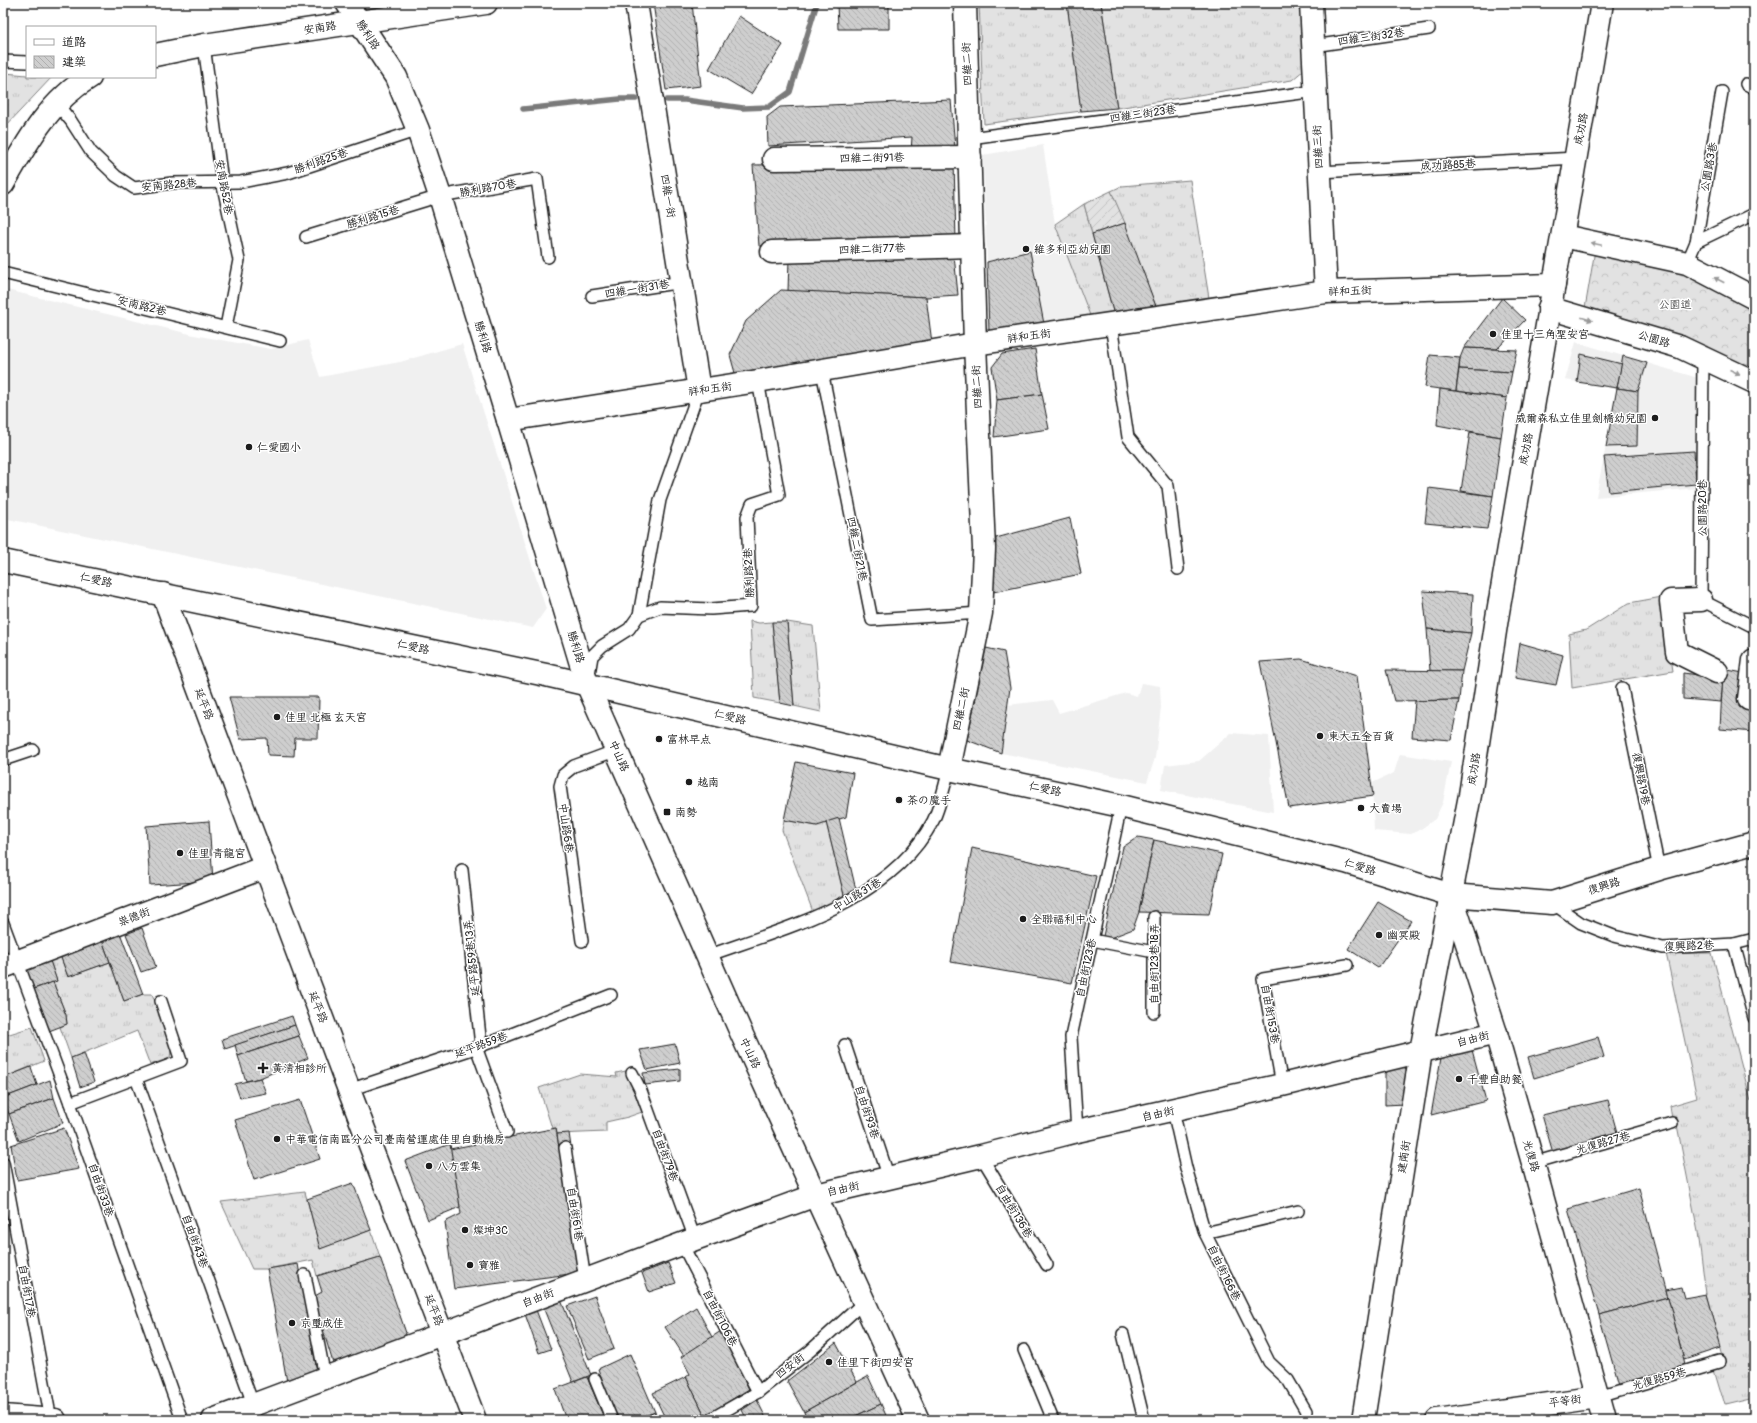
<svg xmlns="http://www.w3.org/2000/svg" width="1757" height="1423" font-family="Pangolin,'LXGW WenKai TC','Klee One',sans-serif">
<style>
.built{fill:#f0f0f0}
.grass{fill:url(#grass-tufts);stroke:#7f7f7f}
.forest{fill:url(#forest-crowns);stroke:#7f7f7f}
.garden{fill:url(#garden-furrows);stroke:#7f7f7f}
.lines{fill:none;stroke-linecap:round;stroke-linejoin:round}
.stream{stroke:#7a7a7a;stroke-width:5.5}
.building{fill:url(#building-back-hatch);stroke:#1c1c1c}
.service-casing{stroke:#1c1c1c;stroke-width:14}
.minor-casing{stroke:#1c1c1c;stroke-width:25}
.service{stroke:#fff;stroke-width:11}
.minor{stroke:#fff;stroke-width:22}
.oneway{fill:#999}
.poi-dot{fill:#1c1c1c;stroke:#fff;stroke-width:1.5}
.labels{text-anchor:middle;dominant-baseline:central;stroke-width:3;stroke-linejoin:round;paint-order:stroke}
.street-label{font-size:11px;fill:#1c1c1c;stroke:#fff}
.poi-label{font-size:11px;fill:#1c1c1c;stroke:#fff;text-anchor:start}
.park-label{font-size:11px;fill:#575757;stroke:#fff}
</style>
<defs>
<pattern id="grass-tufts" width="24" height="20" patternUnits="userSpaceOnUse"><rect width="24" height="20" fill="#e2e2e2"/><path d="M3 7l-1-3M5 7V3M7 7l1-3M15 17l-1-3M17 17v-4M19 17l1-3" fill="none" stroke="#c1c1c1"/></pattern>
<pattern id="forest-crowns" width="20" height="18" patternUnits="userSpaceOnUse"><rect width="20" height="18" fill="#e2e2e2"/><path d="M2 6a3 3 0 1 1 6 0M12 15a3 3 0 1 1 6 0" fill="none" stroke="#c1c1c1"/></pattern>
<pattern id="garden-furrows" width="10" height="10" patternUnits="userSpaceOnUse"><rect width="10" height="10" fill="#e2e2e2"/><path d="M-1 1l2-2M0 10L10 0M9 11l2-2" fill="none" stroke="#c1c1c1"/></pattern>
<pattern id="building-back-hatch" width="6" height="6" patternUnits="userSpaceOnUse"><rect width="6" height="6" fill="#cecece"/><path d="M-1 5l2 2M0 0l6 6M5-1l2 2" fill="none" stroke="#b0b0b0"/></pattern>
</defs>
<rect width="100%" height="100%" fill="#fff"/>
<filter id="ink" filterUnits="userSpaceOnUse"><feTurbulence type="fractalNoise" baseFrequency=".025" numOctaves="2"/><feDisplacementMap in="SourceGraphic" scale="8" xChannelSelector="R" yChannelSelector="G"/><feConvolveMatrix kernelMatrix="1 2 1 2 8 2 1 2 1" color-interpolation-filters="sRGB"/></filter>
<g filter="url(#ink)">
<g class="built">
<path d="M1043 145 1055 224 1091 318 1044 324 987 262 983 155Z"/>
<path d="M3 289 194 335 271 349 308 340 320 377 400 362 462 344 546 609 533 628 3 518Z"/>
<path d="M1576 342 1698 378V488L1596 497 1617 388 1565 380Z"/>
<path d="M1141 683 1160 686 1161 707 1155 758 1147 782 1001 753 1007 705 1052 700 1059 713 1126 693 1137 696Z"/>
<path d="M1231 733 1269 736 1273 812 1161 790 1165 765 1199 761Z"/>
<path d="M1400 754 1451 762 1443 802 1435 819 1421 829 1411 834 1374 831 1372 783 1394 773Z"/>
</g>
<g class="grass">
<path d="M979 3H1067L1081 111 984 124Z"/>
<path d="M1101 3H1301L1305 69 1292 80 1117 108Z"/>
<path d="M5 73 27 75V77H52L4 128 3 75Z"/>
<path d="M1190 180 1209 298 1157 309 1111 191 1122 186Z"/>
<path d="M1084 204 1114 315 1091 318 1055 224Z"/>
<path d="M1662 597 1673 671 1572 688 1569 634 1586 630 1629 603Z"/>
<path d="M750 621 759 623 772 622 780 703 754 698Z"/>
<path d="M787 622 813 626 821 712 794 706Z"/>
<path d="M784 820 817 826 826 822 844 895 813 912 782 830Z"/>
<path d="M1666 953H1712L1751 1101H1754V1398L1725 1405 1714 1368 1725 1364 1706 1294 1698 1232 1677 1125 1672 1119 1670 1106 1697 1098Z"/>
<path d="M60 955 68 977 110 962 124 1001 143 994H152L172 1042 170 1058 150 1065 137 1031 71 1058 60 1027 67 1024 66 1015 53 982 57 981 49 958Z"/>
<path d="M32 1027 44 1061 3 1078V1036Z"/>
<path d="M626 1071 642 1112 628 1117 606 1122V1132L557 1134 556 1128H552L539 1088 580 1074 617 1077 616 1073Z"/>
<path d="M305 1192 320 1248 371 1230 380 1257 317 1276 313 1260 267 1269H252L221 1202Z"/>
</g>
<path class="forest" d="M1595 250 1686 270 1754 303V375L1584 314Z"/>
<path class="garden" d="M1111 191 1125 223 1092 234 1084 204Z"/>
<g class="lines">
<g class="stream">
<path d="M667 100H685L743 108 769 107 790 92 817 3"/>
<path d="M523 109 620 99H636"/>
</g>
</g>
<g class="building">
<path d="M653 3H692L701 86 666 90Z"/>
<path d="M837 3H889V29H838Z"/>
<path d="M1067 3H1101L1117 108 1081 111Z"/>
<path d="M739 16 783 45 751 94 709 69Z"/>
<path d="M951 100 955 148 911 152 912 137 768 146 767 117 780 107Z"/>
<path d="M954 162 956 241 759 246 753 165Z"/>
<path d="M1125 223 1157 309 1114 315 1092 234Z"/>
<path d="M1030 251 1044 324 989 333 987 262Z"/>
<path d="M954 255 958 295 926 297 788 291 789 259Z"/>
<path d="M781 290 926 297 932 343 735 373 730 355 746 321Z"/>
<path d="M1502 298 1525 320 1497 349 1464 348Z"/>
<path d="M1464 348 1517 350 1512 372 1459 369 1460 358Z"/>
<path d="M1035 349 1042 394 997 400 992 367 1002 354Z"/>
<path d="M1581 354 1622 364 1617 388 1577 382Z"/>
<path d="M1430 355 1460 358 1456 391 1425 387Z"/>
<path d="M1623 356 1647 363 1638 391 1617 388Z"/>
<path d="M1459 369 1512 372 1507 398 1456 391Z"/>
<path d="M1617 388 1638 391 1637 446 1606 447Z"/>
<path d="M1440 389 1507 398 1501 437 1437 425Z"/>
<path d="M1042 394 1049 429 994 437 997 400Z"/>
<path d="M1470 432 1501 437 1493 496 1461 491Z"/>
<path d="M1694 451 1696 484 1609 492 1604 457Z"/>
<path d="M1429 488 1493 496 1487 529 1425 523Z"/>
<path d="M1070 518 1081 574 993 592 996 538Z"/>
<path d="M1423 591 1473 594 1471 633 1427 629Z"/>
<path d="M772 622H787L794 706 780 703Z"/>
<path d="M1427 629 1471 633 1462 671H1430Z"/>
<path d="M1520 643 1563 655 1556 685 1515 678Z"/>
<path d="M986 648 1004 652 1010 688 1001 753 967 740Z"/>
<path d="M1301 659 1357 676 1373 796 1289 808 1260 662Z"/>
<path d="M1723 669 1743 673 1739 707 1754 709V732L1720 729Z"/>
<path d="M1386 670 1462 671 1459 700 1394 701Z"/>
<path d="M1683 673 1723 678 1721 702 1683 699Z"/>
<path d="M229 697H319L318 738H295L294 756 268 755 267 738 240 739Z"/>
<path d="M1459 700 1451 740 1412 737 1415 701Z"/>
<path d="M796 762 853 773 846 817 817 826 784 820Z"/>
<path d="M839 818 856 890 844 895 826 822Z"/>
<path d="M209 821 213 881 150 885 146 826Z"/>
<path d="M1138 837 1154 840 1139 912 1133 929 1110 938 1103 936 1123 847Z"/>
<path d="M1154 840 1222 854 1209 914 1139 912Z"/>
<path d="M972 848 1096 876 1072 983 951 962Z"/>
<path d="M1378 902 1411 921 1378 968 1348 949Z"/>
<path d="M142 928 156 967 141 972 126 934Z"/>
<path d="M120 933 143 994 124 1001 102 940Z"/>
<path d="M102 940 110 962 68 977 60 955Z"/>
<path d="M49 958 57 981 30 990 22 968Z"/>
<path d="M53 982 66 1015 67 1024 49 1031 34 989Z"/>
<path d="M292 1016 295 1025 225 1049 222 1039Z"/>
<path d="M295 1025 299 1036 238 1056 235 1045Z"/>
<path d="M299 1036 308 1058 260 1078 246 1081 238 1056Z"/>
<path d="M1598 1037 1604 1057 1534 1078 1528 1057Z"/>
<path d="M675 1044 680 1063 647 1070 640 1050Z"/>
<path d="M1472 1050 1486 1101 1431 1115 1441 1058Z"/>
<path d="M84 1053 94 1082 80 1087 71 1058Z"/>
<path d="M1402 1066 1410 1071 1404 1104 1385 1105V1070Z"/>
<path d="M31 1067 37 1085 3 1098V1078Z"/>
<path d="M680 1069V1081L645 1085 643 1073Z"/>
<path d="M260 1078 266 1093 240 1098 235 1084Z"/>
<path d="M50 1080 54 1098 9 1114 3 1098Z"/>
<path d="M54 1098 63 1123 19 1141 9 1114Z"/>
<path d="M300 1100 320 1159 254 1180 235 1120Z"/>
<path d="M1608 1100 1618 1136 1553 1153 1542 1115Z"/>
<path d="M64 1128 79 1169 17 1180 11 1145Z"/>
<path d="M556 1128 578 1273 454 1289 445 1222 461 1214 450 1149Z"/>
<path d="M569 1133 571 1147 559 1148 557 1134Z"/>
<path d="M450 1144 460 1207 428 1220 405 1161Z"/>
<path d="M353 1183 371 1230 320 1249 307 1199Z"/>
<path d="M1639 1188 1668 1297 1599 1315 1568 1209Z"/>
<path d="M380 1257 406 1333 401 1343 334 1366 313 1297 322 1292 317 1276Z"/>
<path d="M668 1263 676 1283 649 1292 642 1273Z"/>
<path d="M298 1264 318 1377 287 1382 267 1269Z"/>
<path d="M1681 1287 1684 1298 1706 1294 1721 1348 1684 1360 1666 1290Z"/>
<path d="M595 1296 614 1349 589 1359 567 1306Z"/>
<path d="M1668 1297 1686 1369 1619 1386 1599 1315Z"/>
<path d="M561 1300 591 1375 573 1382 543 1307Z"/>
<path d="M696 1307 712 1337 684 1356 665 1327Z"/>
<path d="M536 1310 551 1349 539 1353 525 1314Z"/>
<path d="M721 1331 749 1389 705 1416 686 1377 690 1374 681 1357Z"/>
<path d="M836 1343 857 1382 804 1412 787 1381Z"/>
<path d="M630 1354 655 1412 635 1420H617L598 1369Z"/>
<path d="M868 1376 881 1404 847 1420H807L804 1412Z"/>
<path d="M587 1377 605 1420H566L555 1389Z"/>
<path d="M686 1377 705 1416 697 1420H666L653 1393Z"/>
<path d="M757 1400 767 1420H747L742 1410Z"/>
<path d="M881 1404 888 1420H847Z"/>
<path d="M655 1412 658 1420H635Z"/>
</g>
<g class="lines">
<defs>
<g id="service">
<path d="M204 45 222 182 239 260 226 327"/>
<path d="M1313 46 1429 29"/>
<path d="M3 61 27 62"/>
<path d="M1746 84 1754 88"/>
<path d="M57 104 71 121 91 152 116 176 134 188 172 183 241 182 288 173 418 130"/>
<path d="M970 138 1316 91"/>
<path d="M1320 172 1576 158"/>
<path d="M306 237 440 196 537 179 548 257"/>
<path d="M1696 242 1722 92"/>
<path d="M1687 263 1696 242 1754 214"/>
<path d="M3 273 280 341"/>
<path d="M592 296 682 282"/>
<path d="M1111 325 1128 437 1168 486 1178 569"/>
<path d="M1703 357 1701 600 1754 627"/>
<path d="M822 371 872 620 981 613"/>
<path d="M639 615 660 500 699 390"/>
<path d="M589 674 592 656 602 646 629 629 639 615 660 607 711 609 751 606 747 517 752 504 779 495 758 381"/>
<path d="M1622 688 1659 869"/>
<path d="M3 760 33 750"/>
<path d="M462 870 481 1046"/>
<path d="M1552 903 1581 923 1614 936 1663 948 1734 944 1754 939"/>
<path d="M1154 917V1012"/>
<path d="M3 923 70 1103 182 1420"/>
<path d="M1092 940 1154 952"/>
<path d="M582 941 560 786 563 775 574 766 617 750"/>
<path d="M1734 944 1754 1018"/>
<path d="M707 956C787 927 890 902 933 821 940 807 945 784 949 769"/>
<path d="M845 1045 889 1178"/>
<path d="M476 1047 507 1132"/>
<path d="M632 1073 641 1091 695 1239"/>
<path d="M136 1078 253 1404"/>
<path d="M1282 1085 1263 979 1347 965"/>
<path d="M349 1090 481 1046 611 995"/>
<path d="M70 1103 181 1061 161 1001"/>
<path d="M1173 1110 1186 1168 1205 1233 1269 1362 1288 1380 1306 1411 1305 1420"/>
<path d="M1077 1131 1071 1037 1121 806"/>
<path d="M565 1148 585 1280"/>
<path d="M981 1156 1047 1265"/>
<path d="M3 1162 51 1420"/>
<path d="M1533 1163 1672 1123"/>
<path d="M1205 1233 1298 1211"/>
<path d="M682 1244 758 1392"/>
<path d="M305 1275 325 1377"/>
<path d="M1123 1334 1144 1420"/>
<path d="M1024 1350 1053 1420"/>
<path d="M595 1379 612 1420"/>
<path d="M1598 1397 1720 1361"/>
<path d="M709 1420 758 1392 810 1351 864 1302"/>
</g>
<g id="minor">
<path d="M347 3 396 77 418 130 440 196 508 420 587 684 743 1037 918 1420"/>
<path d="M636 3 699 390"/>
<path d="M1311 3 1326 292"/>
<path d="M155 55 204 45 486 3"/>
<path d="M774 159 970 157"/>
<path d="M3 184C26 144 49 101 90 77"/>
<path d="M1563 236 1687 263 1754 298"/>
<path d="M772 252 972 246"/>
<path d="M1549 308 1680 347 1754 382"/>
<path d="M508 420 758 381 975 344 1326 292 1554 285"/>
<path d="M3 561 546 675 949 769 1121 806 1346 862 1451 895 1552 903 1659 869 1754 843"/>
<path d="M163 594 349 1090 475 1420"/>
<path d="M1701 600 1671 601 1677 652 1717 672"/>
<path d="M1749 699 1754 660"/>
<path d="M949 769 981 613 984 549 975 344 965 3"/>
<path d="M1452 897 1496 1033 1533 1163 1604 1420"/>
<path d="M3 967 265 867"/>
<path d="M3 1416 55 1420"/>
<path d="M213 1420 695 1239 816 1195 981 1156 1077 1131 1282 1085 1496 1033"/>
<path d="M1363 1420 1421 1051 1470 795 1497 618 1602 3"/>
<path d="M1437 1420 1598 1397"/>
</g>
</defs>
<use href="#service" class="service-casing"/>
<use href="#minor" class="minor-casing"/>
<use href="#service" class="service"/>
<use href="#minor" class="minor"/>
</g>
<defs><path id="oneway-solid" d="M-6-.8H1V-3.2L6.5 0L1 3.2V.8H-6Z"/></defs>
<g class="oneway">
<use href="#oneway-solid" transform="translate(1596 244) rotate(-168)"/>
<use href="#oneway-solid" transform="translate(1719 280) rotate(-153)"/>
<use href="#oneway-solid" transform="translate(1587 319) rotate(16)"/>
<use href="#oneway-solid" transform="translate(1735 372) rotate(24)"/>
</g>
</g>
<g class="poi-dot">
<circle cx="1026" cy="249" r="4"/>
<circle cx="1493" cy="334" r="4"/>
<circle cx="1655" cy="418" r="4"/>
<circle cx="249" cy="447" r="4"/>
<circle cx="277" cy="717" r="4"/>
<circle cx="1320" cy="736" r="4"/>
<circle cx="659" cy="739" r="4"/>
<circle cx="689" cy="782" r="4"/>
<circle cx="899" cy="800" r="4"/>
<circle cx="1361" cy="808" r="4"/>
<rect x="663" y="808" width="8" height="8" rx="2"/>
<circle cx="180" cy="853" r="4"/>
<circle cx="1023" cy="919" r="4"/>
<circle cx="1379" cy="935" r="4"/>
<path d="M261 1062h4v4h4v4h-4v4h-4v-4h-4v-4h4z"/>
<circle cx="1459" cy="1079" r="4"/>
<circle cx="277" cy="1139" r="4"/>
<circle cx="429" cy="1166" r="4"/>
<circle cx="465" cy="1230" r="4"/>
<circle cx="470" cy="1265" r="4"/>
<circle cx="292" cy="1323" r="4"/>
<circle cx="829" cy="1362" r="4"/>
</g>
<g class="labels">
<g class="street-label">
<text transform="translate(320 28) rotate(-9)">安南路</text>
<text transform="translate(368 35) rotate(57)">勝利路</text>
<text transform="translate(1371 37) rotate(-8)">四維三街32巷</text>
<text transform="translate(967 64) rotate(-92)">四維二街</text>
<text transform="translate(1143 114) rotate(-8)">四維三街23巷</text>
<text transform="translate(1581 129) rotate(-80)">成功路</text>
<text transform="translate(1318 147) rotate(-93)">四維三街</text>
<text transform="translate(872 158) rotate(-1)">四維二街91巷</text>
<text transform="translate(321 161) rotate(-19)">勝利路25巷</text>
<text transform="translate(1448 165) rotate(-3)">成功路85巷</text>
<text transform="translate(1709 167) rotate(-80)">公園路3巷</text>
<text transform="translate(169 185) rotate(-5)">安南路28巷</text>
<text transform="translate(224 187) rotate(80)">安南路52巷</text>
<text transform="translate(488 188) rotate(-10)">勝利路70巷</text>
<text transform="translate(668 196) rotate(81)">四維一街</text>
<text transform="translate(373 217) rotate(-17)">勝利路15巷</text>
<text transform="translate(872 249) rotate(-2)">四維二街77巷</text>
<text transform="translate(637 289) rotate(-9)">四維一街31巷</text>
<text transform="translate(1350 291) rotate(-2)">祥和五街</text>
<text transform="translate(142 306) rotate(14)">安南路2巷</text>
<text transform="translate(1029 336) rotate(-8)">祥和五街</text>
<text transform="translate(483 337) rotate(73)">勝利路</text>
<text transform="translate(1654 339) rotate(17)">公園路</text>
<text transform="translate(977 387) rotate(-93)">四維二街</text>
<text transform="translate(710 389) rotate(-8)">祥和五街</text>
<text transform="translate(1526 449) rotate(-80)">成功路</text>
<text transform="translate(1702 508) rotate(-90)">公園路20巷</text>
<text transform="translate(857 549) rotate(79)">四維二街21巷</text>
<text transform="translate(749 573) rotate(-93)">勝利路2巷</text>
<text transform="translate(96 580) rotate(12)">仁愛路</text>
<text transform="translate(413 647) rotate(12)">仁愛路</text>
<text transform="translate(576 647) rotate(73)">勝利路</text>
<text transform="translate(204 704) rotate(69)">延平路</text>
<text transform="translate(961 709) rotate(-78)">四維二街</text>
<text transform="translate(730 717) rotate(13)">仁愛路</text>
<text transform="translate(619 756) rotate(66)">中山路</text>
<text transform="translate(1474 769) rotate(-81)">成功路</text>
<text transform="translate(1641 779) rotate(79)">復興路19巷</text>
<text transform="translate(1045 789) rotate(12)">仁愛路</text>
<text transform="translate(566 828) rotate(82)">中山路6巷</text>
<text transform="translate(1360 867) rotate(17)">仁愛路</text>
<text transform="translate(1604 886) rotate(-17)">復興路</text>
<text transform="translate(857 895) rotate(-31)">中山路31巷</text>
<text transform="translate(134 917) rotate(-21)">祟德街</text>
<text transform="translate(1689 946) rotate(-2)">復興路2巷</text>
<text transform="translate(472 958) rotate(-96)">延平路59巷13弄</text>
<text transform="translate(1154 964) rotate(-90)">自由街123巷18弄</text>
<text transform="translate(1086 968) rotate(-78)">自由街123巷</text>
<text transform="translate(318 1007) rotate(69)">延平路</text>
<text transform="translate(1270 1014) rotate(80)">自由街153巷</text>
<text transform="translate(1473 1039) rotate(-14)">自由街</text>
<text transform="translate(481 1045) rotate(-20)">延平路59巷</text>
<text transform="translate(750 1053) rotate(65)">中山路</text>
<text transform="translate(867 1112) rotate(72)">自由街93巷</text>
<text transform="translate(1158 1114) rotate(-13)">自由街</text>
<text transform="translate(1603 1143) rotate(-16)">光復路27巷</text>
<text transform="translate(665 1155) rotate(70)">自由街79巷</text>
<text transform="translate(1531 1156) rotate(74)">光復路</text>
<text transform="translate(1404 1157) rotate(-81)">建南街</text>
<text transform="translate(843 1189) rotate(-13)">自由街</text>
<text transform="translate(101 1190) rotate(71)">自由街33巷</text>
<text transform="translate(1014 1211) rotate(59)">自由街136巷</text>
<text transform="translate(575 1214) rotate(81)">自由街61巷</text>
<text transform="translate(195 1241) rotate(70)">自由街43巷</text>
<text transform="translate(1224 1273) rotate(64)">自由街166巷</text>
<text transform="translate(27 1291) rotate(80)">自由街17巷</text>
<text transform="translate(538 1298) rotate(-21)">自由街</text>
<text transform="translate(434 1310) rotate(69)">延平路</text>
<text transform="translate(720 1318) rotate(63)">自由街106巷</text>
<text transform="translate(790 1366) rotate(-38)">四安街</text>
<text transform="translate(1659 1379) rotate(-16)">光復路59巷</text>
<text transform="translate(1565 1401) rotate(-8)">平等街</text>
</g>
<g class="poi-label">
<text x="1034" y="249">維多利亞幼兒園</text>
<text x="1501" y="334">佳里十三角聖安宮</text>
<text x="1647" y="418" text-anchor="end">威爾森私立佳里劍橋幼兒園</text>
<text x="257" y="447">仁愛國小</text>
<text x="285" y="717">佳里 北極 玄天宮</text>
<text x="1328" y="736">東大五金百貨</text>
<text x="667" y="739">富林早点</text>
<text x="697" y="782">越南</text>
<text x="907" y="800">茶の魔手</text>
<text x="1369" y="808">大賣場</text>
<text x="675" y="812">南勢</text>
<text x="188" y="853">佳里 青龍宮</text>
<text x="1031" y="919">全聯福利中心</text>
<text x="1387" y="935">幽冥殿</text>
<text x="272" y="1068">黃清相診所</text>
<text x="1467" y="1079">千豐自助餐</text>
<text x="285" y="1139">中華電信南區分公司臺南營運處佳里自動機房</text>
<text x="437" y="1166">八方雲集</text>
<text x="473" y="1230">燦坤3C</text>
<text x="478" y="1265">寶雅</text>
<text x="300" y="1323">京璽成佳</text>
<text x="837" y="1362">佳里下街四安宮</text>
</g>
<g class="park-label">
<text x="1675" y="304">公園道</text>
</g>
</g>
<rect width="1757" height="1423" fill="none" stroke="#fff" stroke-width="16"/>
<rect x="8" y="8" width="1741" height="1407" fill="none" stroke="#1c1c1c" stroke-width="1.5" filter="url(#ink)"/>
<rect x="26" y="26" width="130" height="52" fill="#ffffff" stroke="#a4a4a4"/>
<rect x="34" y="39" width="20" height="6" fill="#ffffff" stroke="#a4a4a4"/>
<text x="62" y="46" font-size="12" fill="#1c1c1c">道路</text>
<rect x="34" y="56" width="20" height="12" fill="url(#building-back-hatch)" stroke="#a4a4a4"/>
<text x="62" y="66" font-size="12" fill="#1c1c1c">建築</text>
</svg>
